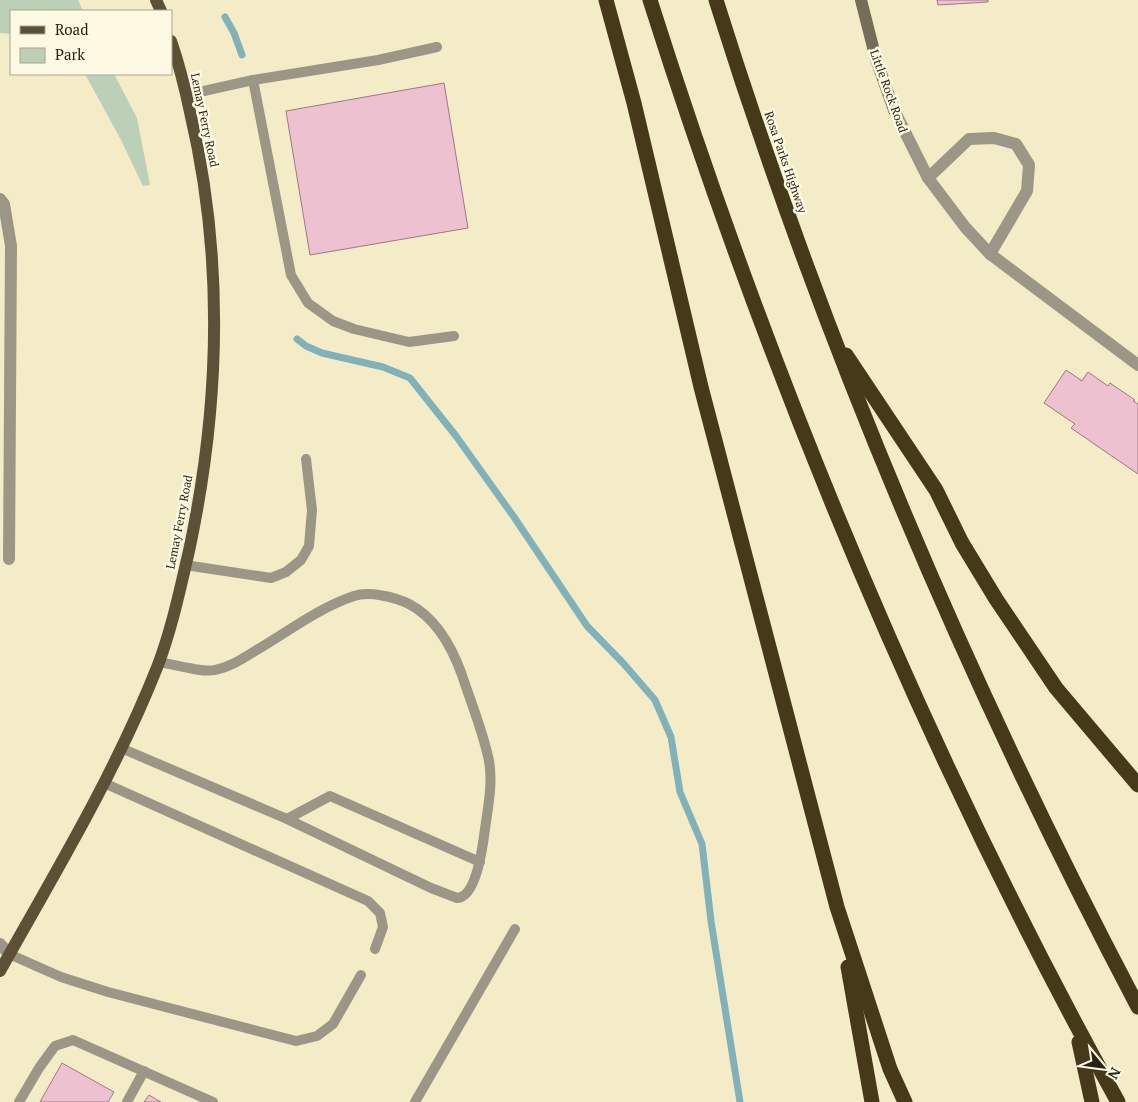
<svg xmlns="http://www.w3.org/2000/svg" width="1138" height="1102" font-family="'PT Serif',serif">
<style>
.green{fill:#bcd0b7}
.lines{fill:none;stroke-linecap:round;stroke-linejoin:round}
.stream{stroke:#81b2ba;stroke-width:7}
.building{fill:#edc1cf;stroke:#9e7885}
.lane{stroke:#9c9687;stroke-width:10}
.street{stroke:#9c9687;stroke-width:12}
.secondary{stroke:#766d58;stroke-width:12}
.primary{stroke:#5c5137;stroke-width:12}
.highway{stroke:#45391a;stroke-width:15}
.labels{text-anchor:middle;dominant-baseline:central;stroke-width:5;stroke-linejoin:round;paint-order:stroke}
.street-label{font-size:12px;fill:#272416;stroke:#fef9e3}
</style>
<rect width="100%" height="100%" fill="#f4ecc7"/>
<g class="green">
<path d="M0 0H78L83 11H11V34L0 33Z"/>
<path d="M85 74H114L137 118 150 185 143 186 121 140Z"/>
</g>
<g class="lines">
<g class="stream">
<path d="M225 17 234 33 242 55"/>
<path d="M297 339 306 346 322 353 383 367 410 378 456 436 514 517 587 626 623 663 655 700 671 737 680 792 702 844 711 921 740 1102"/>
</g>
</g>
<g class="building">
<path d="M937 0H988V2L938 5Z"/>
<path d="M444 83 468 228 310 255 286 111Z"/>
<path d="M1066 370 1082 381 1088 372 1108 386 1110 383 1135 400 1133 401 1138 404V474L1071 428 1075 424 1044 403Z"/>
<path d="M62 1063 114 1092 108 1102H40Z"/>
<path d="M149 1095 161 1102H144Z"/>
</g>
<g class="lines">
<g class="lane">
<path d="M253 80 291 275 308 303 333 321 354 329 409 342 454 336"/>
<path d="M186 95 253 80 378 60 437 47"/>
<path d="M185 565 271 578 286 572 301 560 309 546 312 510 306 459"/>
<path d="M121 748 287 819 431 888 457 898C477 897 483 844 485 829 488 807 493 783 489 761 483 731 471 703 462 675 452 647 436 618 409 604 395 597 369 591 354 596 320 607 286 633 255 651 242 659 230 667 215 670 203 673 172 664 159 662"/>
<path d="M104 783 368 901 380 913 383 927 375 949"/>
<path d="M287 819 330 796 480 862"/>
<path d="M9 954 61 977 108 992 296 1041 317 1036 333 1024 361 975"/>
<path d="M19 1102 39 1068 55 1046 73 1040 213 1102"/>
<path d="M127 1102 144 1071"/>
<path d="M415 1102 515 929"/>
</g>
<g class="street">
<path d="M894 110 928 178 965 227 990 254 1138 365"/>
<path d="M928 178 969 139 994 138 1016 144 1029 165 1027 191 990 254"/>
<path d="M0 199 4 204 11 246 9 559"/>
<path d="M0 944 9 954"/>
</g>
<path class="secondary" d="M861 0 876 59 894 110"/>
<g class="primary">
<path d="M156 0 161 11"/>
<path d="M0 971C56 871 116 772 158 665 172 628 180 589 189 551 220 406 224 256 190 112 185 88 179 64 171 41"/>
</g>
<g class="highway">
<path d="M606 0 634 103 701 387 837 907 890 1069 905 1102"/>
<path d="M650 0C771 381 924 751 1118 1102"/>
<path d="M716 0C825 348 968 684 1138 1007"/>
<path d="M846 355 936 490 962 543 996 599 1056 688 1138 785"/>
<path d="M848 967 872 1102"/>
<path d="M1079 1042 1092 1102"/>
</g>
</g>
<g class="labels">
<g class="street-label">
<text transform="translate(889 91) rotate(70)">Little Rock Road</text>
<text transform="translate(205 120) rotate(78)">Lemay Ferry Road</text>
<text transform="translate(786 162) rotate(71)">Rosa Parks Highway</text>
<text transform="translate(179 522) rotate(-79)">Lemay Ferry Road</text>
</g>
</g>
<rect x="10" y="10" width="162" height="65" fill="#fef9e3" stroke="#a8a491"/>
<rect x="20" y="26" width="25" height="8" fill="#5c5137" stroke="#a8a491"/>
<text x="55" y="35" font-size="15" fill="#272416">Road</text>
<rect x="20" y="48" width="25" height="15" fill="#bcd0b7" stroke="#a8a491"/>
<text x="55" y="60" font-size="15" fill="#272416">Park</text>
<g transform="translate(1103 1067) rotate(119)" stroke="#fef9e3" stroke-width="4" paint-order="stroke">
<path d="M0-4L9 19L0 12L-9 19Z" fill="#272416"/>
<text y="-8" font-size="14" font-weight="bold" text-anchor="middle" fill="#272416">N</text>
</g>
</svg>
